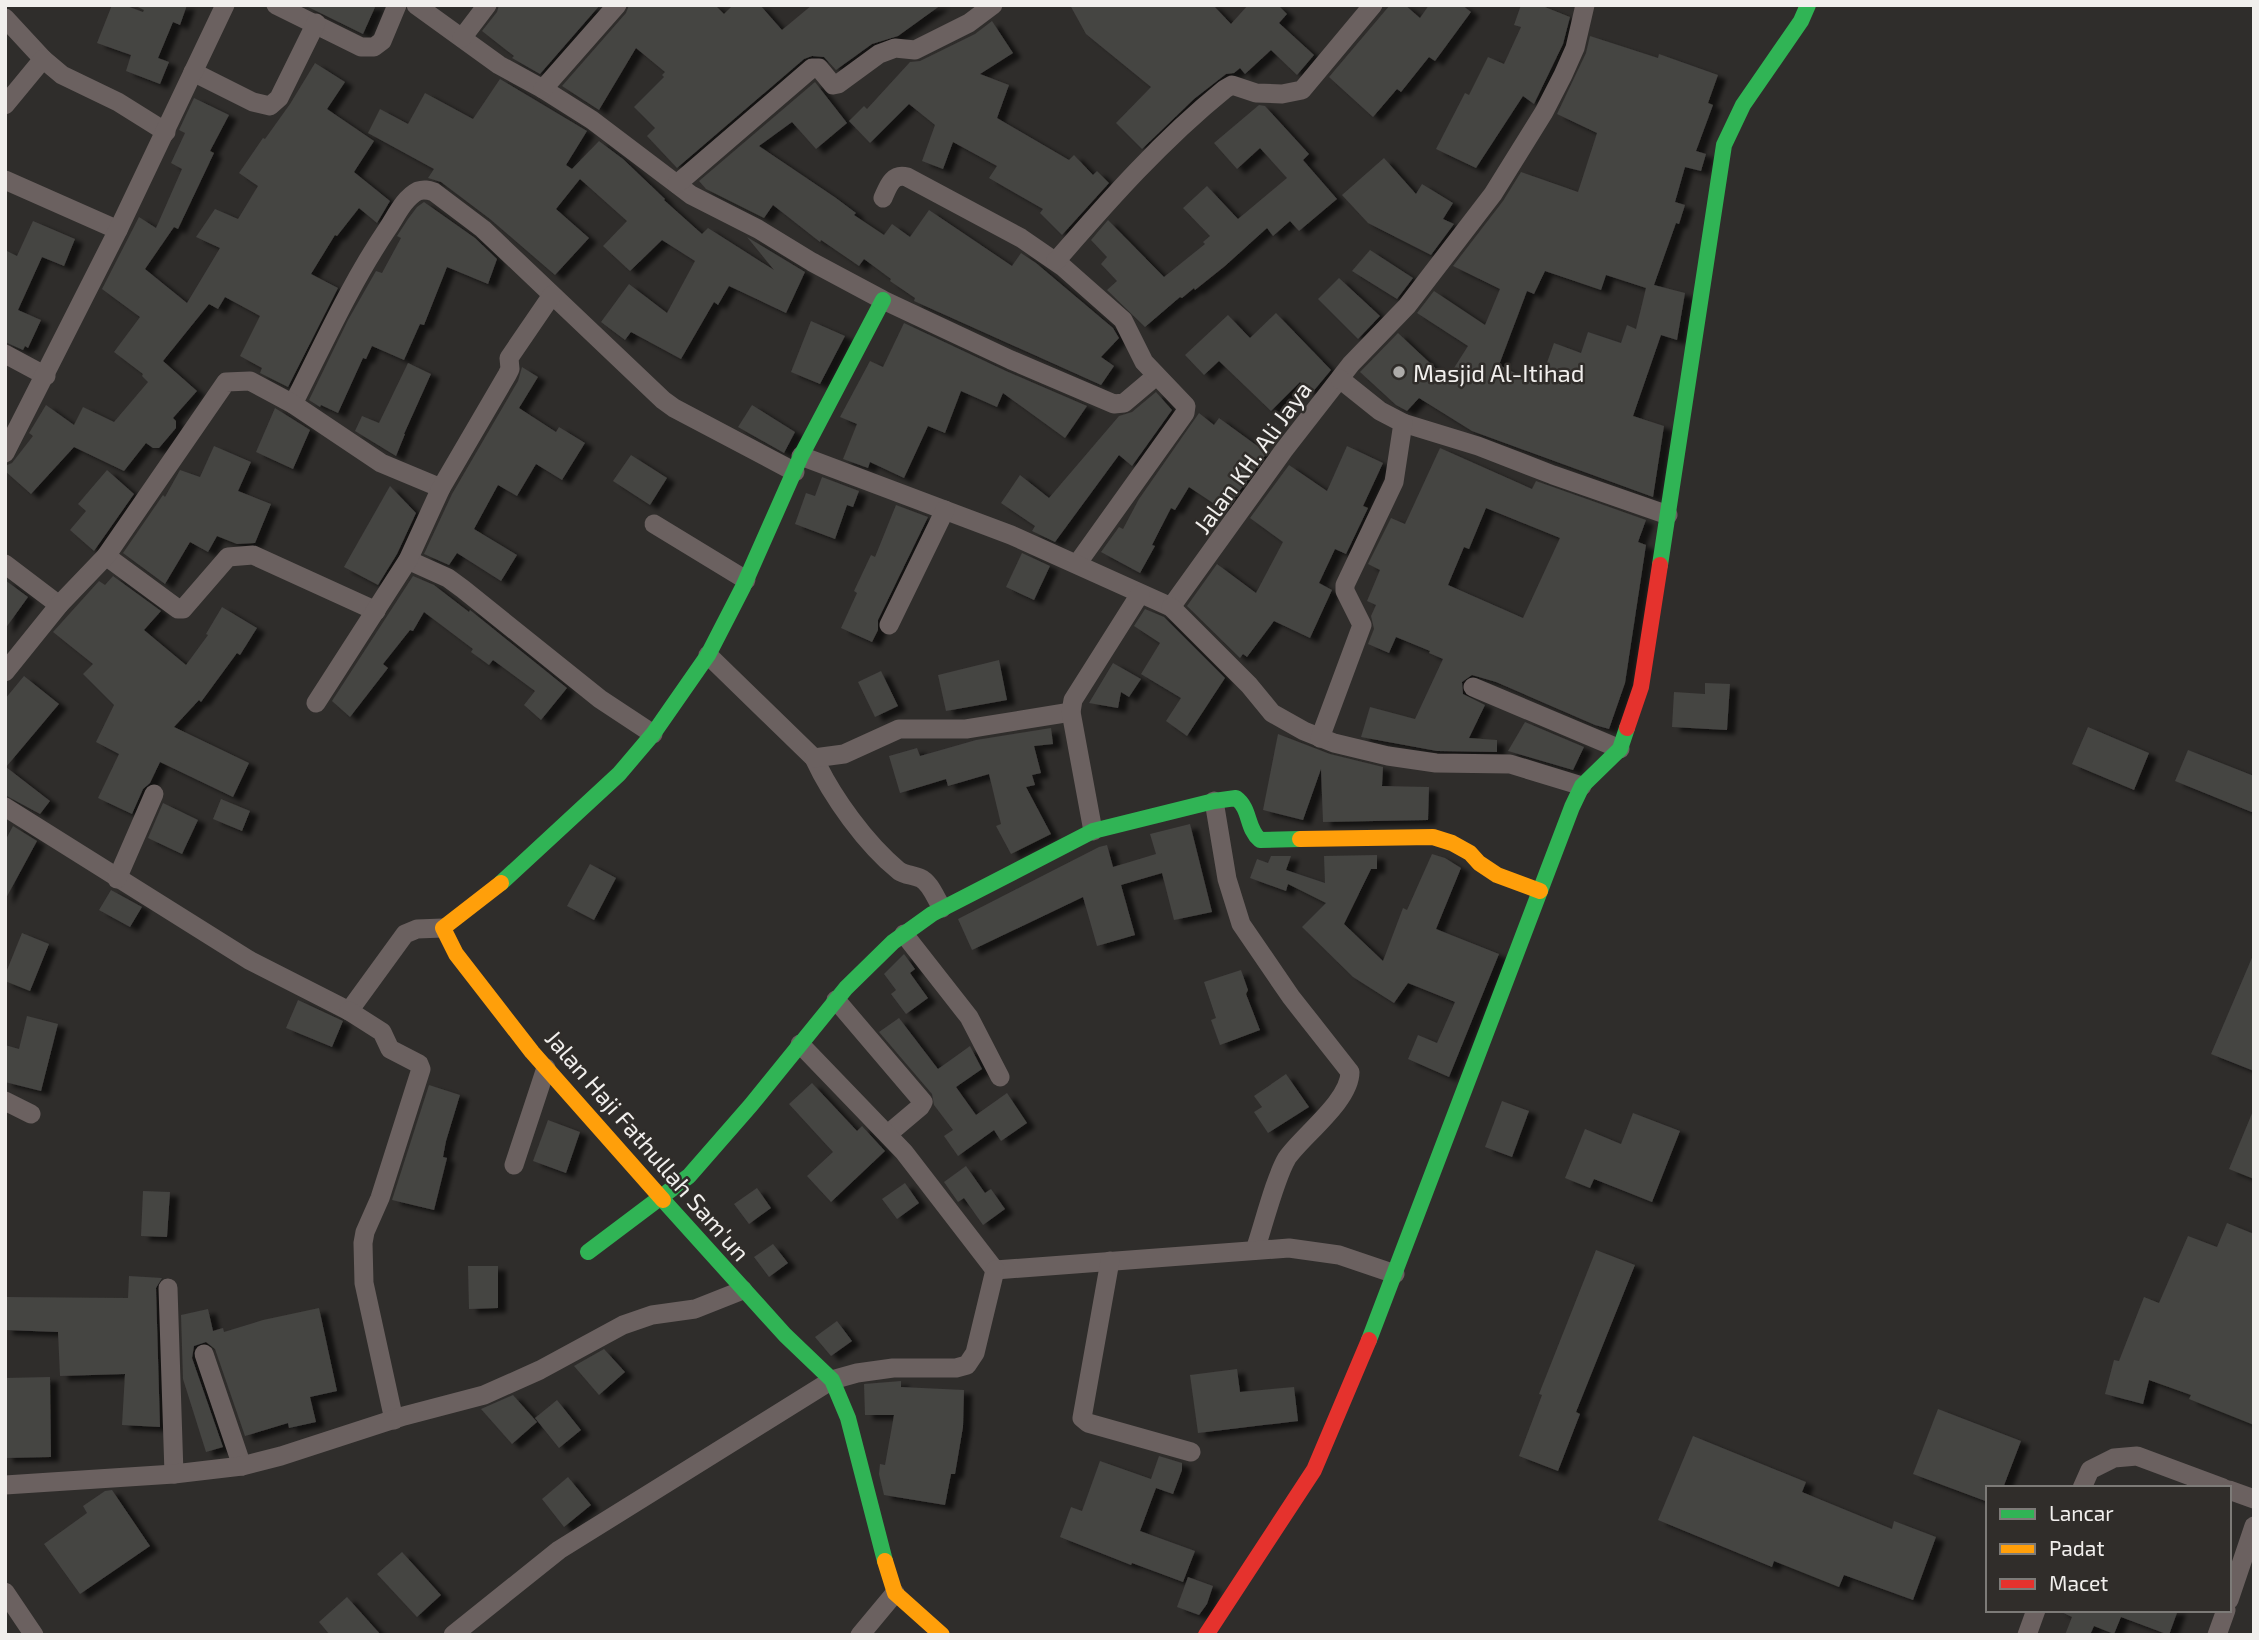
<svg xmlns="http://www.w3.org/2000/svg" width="2259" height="1640" font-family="'Exo 2',sans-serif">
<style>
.building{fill:#454442;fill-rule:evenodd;filter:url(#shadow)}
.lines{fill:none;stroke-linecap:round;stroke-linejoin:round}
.street{stroke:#6b6160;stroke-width:19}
.fast{stroke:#30b455;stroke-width:16}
.slow{stroke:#ff9f0a;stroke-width:16}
.jam{stroke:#e5322d;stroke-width:16}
.poi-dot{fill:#adaba9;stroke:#302d2a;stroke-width:2.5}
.labels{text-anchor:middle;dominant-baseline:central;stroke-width:5;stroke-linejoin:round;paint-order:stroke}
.poi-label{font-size:24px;fill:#f1efed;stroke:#302d2a;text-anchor:start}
.street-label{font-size:24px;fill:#f1efed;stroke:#302d2a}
</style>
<defs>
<filter id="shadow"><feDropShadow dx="8" dy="4.5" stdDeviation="2" flood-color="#0009"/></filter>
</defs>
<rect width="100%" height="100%" fill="#2f2d2b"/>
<g class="building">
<path d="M112 5H124L143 12 144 10 134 5H187L180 25 173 22 158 58 169 62 160 84 126 71 131 55 97 43Z"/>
<path d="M304 5H376L363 34Z"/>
<path d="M499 5H600L540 74 512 58 514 56 482 31 497 12Z"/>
<path d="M629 5H715L724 14 733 5H760L782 30 812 5H941L898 36 872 44 836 70 824 57 812 56 804 59 677 168 647 136 655 128 634 107 664 77 662 75 665 72 636 48 599 110 562 86 626 13Z"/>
<path d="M1070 5H1213L1231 24 1248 5H1278L1287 14 1279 23 1314 55 1297 75 1271 50 1245 74 1240 68 1234 73 1226 74 1194 99 1142 149 1116 123 1151 87 1086 34Z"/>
<path d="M1390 5H1405L1420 18 1429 5H1462L1471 12 1435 61 1429 57 1401 92 1397 89 1373 117 1329 77Z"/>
<path d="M1521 5H1540L1570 17 1563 44 1534 104 1523 96 1476 168 1436 149 1465 93 1469 95 1488 57 1504 64 1521 27 1514 25Z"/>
<path d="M992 21 1013 53 980 74 1009 85 997 118 1069 160 1074 155 1093 175 1097 171 1109 183 1062 235 1040 213 1043 209 989 178 997 166 953 142 943 169 922 161 935 125 909 104 870 143 849 121 864 106 867 109 910 62 920 61 975 34Z"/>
<path d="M1590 36 1658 58 1659 54 1718 75 1708 103 1713 105 1696 151 1706 154 1701 171 1685 167 1675 202 1685 205 1679 224 1676 223 1654 285 1685 293 1677 340 1661 335 1633 416 1664 426 1653 497 1472 431 1419 398 1407 411 1396 405 1360 372 1398 333 1447 379 1468 346 1417 313 1434 291 1485 325 1500 289 1453 266 1503 201 1521 172 1578 192 1597 133 1557 114 1586 53ZM1545 271 1601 290 1606 275 1646 288 1636 329 1627 325 1621 343 1588 332 1581 353 1554 343 1539 385 1499 365 1527 291 1534 294Z"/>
<path d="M315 63 345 82 327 109 374 141 354 172 390 201 377 223 359 208 337 236 335 235 311 274 338 288 288 387 260 373 262 368 240 356 260 316 225 297 218 309 209 304 163 361 197 391 173 418 176 421V428L159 448H153L146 443 124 471 74 447 31 494 5 471V466L12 463 33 436 29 433 46 405 74 425 83 407 114 422 148 382 142 376 143 374 114 352 140 317 102 289 139 217 156 228 182 169 171 163 185 133 179 130 194 98 229 115 210 151 214 153 178 229 174 227 145 269 187 303 220 248 196 237 215 209 238 219 258 186 239 173 263 138 265 139 290 104Z"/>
<path d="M500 79 587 131 566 165 572 169 599 141 623 159 665 199 664 200 702 234 708 228 774 270 747 237 805 272 786 313 729 286 718 305 714 302 681 359 631 332 625 340 601 322 629 284 667 313 695 261 662 240 630 271 603 246 627 221 580 179 556 209 589 238 555 275 490 219 441 182 428 178 434 169 368 133 380 109 408 124 425 93 473 119Z"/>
<path d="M815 82 847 123 816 149 792 122 759 146 836 198 856 213 854 215 884 235 892 224 910 237 929 210 1012 266 1021 253 1036 263 1113 328 1119 338 1101 357 1114 366 1101 385 914 301 915 298 890 281 891 279 864 259 859 266 821 240 820 242 773 205 764 218 706 189 699 181Z"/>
<path d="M1259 105 1265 106 1309 154 1303 160 1337 199 1299 231 1290 221 1273 236 1267 228 1225 266 1195 290 1194 288 1182 298 1180 297 1145 327 1107 290 1117 281 1101 264 1107 257 1091 240 1108 220 1164 277 1205 244 1203 242 1210 236 1183 208 1207 186 1238 219 1287 178 1260 148 1237 169 1214 143Z"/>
<path d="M1384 158 1416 194 1422 184 1453 203 1443 219 1454 224 1431 255 1368 223 1342 195Z"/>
<path d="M424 202 475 238 497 259 488 284 447 267 424 325 420 324 404 360 372 346 366 359 363 358 338 413 321 405 320 407 309 400 348 320 376 271 382 273 401 238 397 236 408 219 417 207Z"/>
<path d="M33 221 75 239 64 266 42 257 18 310 41 320 28 348 25 346 23 350 5 342V250L17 256Z"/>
<path d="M1370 250 1413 278 1397 299 1352 271Z"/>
<path d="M1339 278 1380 316 1358 339 1318 299Z"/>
<path d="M1276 313 1331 370 1311 394 1300 382 1271 411 1219 361 1204 375 1185 355 1228 315 1250 338Z"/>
<path d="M811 321 845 336 820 384 791 372Z"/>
<path d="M904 323 1006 371 1087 406 1065 438 1003 393 997 407 961 391 945 433 928 426 904 478 870 462 868 468 843 459 857 424 840 417 870 361 883 367Z"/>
<path d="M408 363 431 374 404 434H405L396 456 355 431 362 416 379 423Z"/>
<path d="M522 367 538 377 519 408 556 432 559 427 585 443 562 480 536 464 517 496 498 485 474 529 517 555 501 581 457 553 449 565 424 554 452 494 518 381Z"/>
<path d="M1156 392 1172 410 1132 466 1119 455 1055 542 1032 531 1035 526 1001 503 1020 475 1049 498 1119 416 1132 412Z"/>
<path d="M752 405 795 432 784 453 738 427Z"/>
<path d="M275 408 310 430 293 469 256 452Z"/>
<path d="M1199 413 1214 425 1219 418 1267 453 1225 511 1189 487 1175 510 1171 508 1152 545 1155 546 1140 573 1101 552 1119 527 1123 529 1139 499Z"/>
<path d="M214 446 251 462 238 491 271 504 255 543 237 544 217 536 208 552 190 542 165 584 123 553 163 495 165 497 180 470 200 477Z"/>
<path d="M1347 446 1383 463 1363 506 1368 508 1346 554 1335 549 1319 583 1332 590 1310 638 1274 621 1247 657 1243 654 1240 658 1187 606 1217 564 1256 593 1283 542 1250 518 1289 465 1327 491Z"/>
<path d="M1440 448 1532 489 1536 481 1646 520 1638 542 1646 545 1625 683 1609 729 1595 725 1496 682 1472 675 1462 682 1463 694 1485 705 1469 738 1497 740V752L1437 751 1361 737 1370 707 1415 719 1443 659 1429 653 1430 651 1396 637 1389 653 1368 644 1374 629 1371 616 1376 605 1367 601 1380 570 1368 564 1391 518 1405 524ZM1486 508 1560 538 1523 618 1448 585 1464 547 1469 549Z"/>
<path d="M631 455 667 478 650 505 613 481Z"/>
<path d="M107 470 134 494 94 551 70 530 86 511 78 504Z"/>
<path d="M822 477 859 491 853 507 847 505 835 539 795 524 806 493 815 496Z"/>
<path d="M390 486 416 513 397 554 378 585 344 567Z"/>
<path d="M896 505 928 517 878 620V630L872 642 841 628 857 593 854 591 871 555 875 557Z"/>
<path d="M1022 553 1050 566 1034 600 1006 587Z"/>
<path d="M113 576 161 611 144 630 186 665 208 635 206 634 222 607 257 628 240 655 237 653 201 702 199 700 174 727 249 763 233 797 160 762 150 783 143 789 132 814 98 798 119 754 96 742 114 705 83 674 93 664 53 632 99 581 105 585Z"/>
<path d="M413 576 434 585 469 612 470 610 567 688 541 720 524 705 535 691 493 660 489 665 471 652 473 649 424 612 413 631 410 630 383 664 388 668 350 717 332 701Z"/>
<path d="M5 580 28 597 5 629Z"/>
<path d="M1145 609 1164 617 1225 678 1187 736 1166 721 1181 698 1141 674 1160 643 1134 626Z"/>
<path d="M999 660 1007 700 946 711 938 675Z"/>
<path d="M1113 663 1141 679 1129 697 1121 692 1118 708 1089 703Z"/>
<path d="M881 671 898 706 875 717 858 682Z"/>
<path d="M24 676 59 704 6 767 50 801 40 814 5 795V699Z"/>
<path d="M1705 683 1730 684 1727 730 1672 727 1674 692 1705 694Z"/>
<path d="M1525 722 1584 747 1573 770 1508 751Z"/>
<path d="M2088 727 2149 753 2134 790 2072 764Z"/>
<path d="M1051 728 1053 744 1034 746 1041 773 1032 775 1035 785 1026 787 1051 834 1011 854 996 826 1001 824 989 774 948 786 946 779 900 793 889 756 917 748 920 756 976 740Z"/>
<path d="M1278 734 1330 754 1383 767 1382 786 1429 787 1428 820 1323 822 1321 769 1303 820 1263 810Z"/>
<path d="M2188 750 2254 776V813L2175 781Z"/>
<path d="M221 799 250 811 242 831 213 819Z"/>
<path d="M163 803 198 820 182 854 148 838Z"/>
<path d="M1190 824 1212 912 1174 920 1162 873 1121 885 1135 935 1097 946 1083 897 972 950 958 919 1099 847 1107 845 1113 867 1156 854 1150 834Z"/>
<path d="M13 826 37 841 5 900V841Z"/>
<path d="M1432 854 1445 858 1461 868 1436 929 1499 954 1449 1077 1408 1059 1418 1035 1437 1043 1455 1002 1408 983 1394 1003 1353 977 1302 927 1326 903 1288 884 1286 891 1250 878 1257 859 1268 863 1271 856H1291L1286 870 1325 883 1324 856 1377 855V869H1371L1344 924 1383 961 1403 908 1407 910Z"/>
<path d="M590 864 616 878 594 920 567 906Z"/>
<path d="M111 890 142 907 130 927 99 910Z"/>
<path d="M22 933 49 944 30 991 5 981V975Z"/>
<path d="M2254 953V1071L2211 1054Z"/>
<path d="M904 954 915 969 910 973 928 998 906 1014 891 994 896 990 884 974Z"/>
<path d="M1241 970 1248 990 1246 994 1260 1030 1220 1045 1211 1020 1216 1018 1204 982Z"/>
<path d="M298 1000 343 1021 332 1047 286 1028Z"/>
<path d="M27 1016 58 1024 41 1091 5 1082V1045L19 1049Z"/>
<path d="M899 1018 938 1069 970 1046 982 1069 956 1087 976 1115 1007 1093 1027 1123 1001 1141 994 1130 958 1156 944 1136 953 1130 934 1105 932 1094 879 1032Z"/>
<path d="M1286 1074 1309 1107 1268 1133 1254 1112 1262 1107 1254 1096Z"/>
<path d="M812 1083 857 1131 862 1126 885 1151 831 1202 807 1176 833 1152 789 1104Z"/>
<path d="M429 1085 460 1095 446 1141 443 1157 447 1158 434 1210 392 1200Z"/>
<path d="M1502 1101 1529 1111 1512 1157 1485 1147Z"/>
<path d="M2253 1111H2254V1179L2229 1169Z"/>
<path d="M1633 1113 1680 1131 1652 1202 1594 1179 1590 1188 1565 1178 1585 1129 1621 1144Z"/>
<path d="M548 1120 580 1132 566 1173 533 1161Z"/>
<path d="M966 1166 985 1193 991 1189 1005 1209 983 1225 964 1198 958 1202 944 1182Z"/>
<path d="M905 1183 919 1203 897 1219 882 1199Z"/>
<path d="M757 1188 771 1208 749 1224 734 1204Z"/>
<path d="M143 1191 170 1192 167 1237 141 1236Z"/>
<path d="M2227 1223 2254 1234V1425L2189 1399 2191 1395 2149 1380 2143 1404 2105 1394 2114 1360 2119 1361 2144 1297 2159 1303 2188 1236 2217 1247Z"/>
<path d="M773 1244 788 1263 769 1277 754 1257Z"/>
<path d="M1596 1250 1635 1265 1576 1412 1580 1414 1558 1471 1519 1456 1542 1395 1539 1394Z"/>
<path d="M468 1266H498V1308L469 1309Z"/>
<path d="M129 1276 162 1278 156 1288 160 1427 122 1425 125 1374 60 1376 58 1332 5 1330V1297L128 1298Z"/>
<path d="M319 1308 337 1391 310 1397 316 1422 289 1428 288 1423 245 1436 215 1349 206 1342 194 1346 192 1358 223 1447 206 1452 183 1379 181 1315 208 1309 213 1331 223 1328 224 1332 263 1320Z"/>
<path d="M837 1321 852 1341 831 1356 815 1337Z"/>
<path d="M604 1349 625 1372 599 1395 574 1366Z"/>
<path d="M1237 1369 1240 1392 1294 1387 1298 1421 1198 1433 1190 1375Z"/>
<path d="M50 1377 51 1457 5 1458V1378Z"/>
<path d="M901 1381V1387L964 1390 963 1427 955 1474H951L945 1505 884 1495 879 1474 880 1464 885 1465 894 1415H865L864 1384Z"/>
<path d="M513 1395 537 1422 512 1444 481 1409Z"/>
<path d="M557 1400 581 1430 559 1448 535 1418Z"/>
<path d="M1938 1409 2021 1441 2003 1488H1988V1502L1913 1474Z"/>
<path d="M1693 1436 1806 1482 1802 1492 1892 1529 1894 1521 1936 1537 1913 1600 1844 1575 1839 1587 1774 1561 1772 1567 1658 1520Z"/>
<path d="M1159 1456 1182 1463V1470L1173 1494 1156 1488 1140 1531 1195 1551 1183 1582 1132 1563 1131 1565 1060 1537 1071 1507 1082 1511 1100 1461 1151 1479Z"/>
<path d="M568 1477 591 1505 564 1527 542 1499Z"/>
<path d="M112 1490 150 1546 80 1594 44 1544 87 1513 83 1506 105 1491Z"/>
<path d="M402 1552 441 1595 417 1617 377 1574Z"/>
<path d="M1188 1577 1213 1586 1207 1604 1199 1615 1177 1607Z"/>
<path d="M347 1597 381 1635H330L319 1622Z"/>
<path d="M2057 1610H2178L2169 1635 2121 1617 2114 1634 2094 1626 2090 1635H2065L2072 1617Z"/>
</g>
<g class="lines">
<g class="street">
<path d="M276 5 361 47H374L382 41 397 5"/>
<path d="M416 5 499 65 543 89 592 120 691 195 758 229 812 262 883 300 1011 360 1114 404 1124 403 1156 376"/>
<path d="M5 18 43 59"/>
<path d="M462 38 487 5"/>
<path d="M193 72 253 102 270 106 279 98 316 23"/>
<path d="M543 89 617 5"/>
<path d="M5 105 43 59 62 75 118 102 166 132"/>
<path d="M5 180 118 230"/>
<path d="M677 184 812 68H819L833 85 838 84 879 54 895 48 915 50 969 23 993 5"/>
<path d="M883 198C888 187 892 173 907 177L1021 238 1063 267 1123 320 1144 362 1186 406 1185 413 1077 564"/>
<path d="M1056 261C1109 200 1162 140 1225 89L1232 85 1256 93 1282 94 1302 90 1373 5"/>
<path d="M5 354 46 376"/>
<path d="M293 404C323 345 350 284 388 228 396 216 404 198 418 191 424 189 428 190 434 192L483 229 663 400 674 408 795 472"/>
<path d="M1403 423 1478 446 1553 475 1668 515"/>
<path d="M5 453 118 230 225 5"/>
<path d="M801 456 1011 535 1171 607 1284 450 1351 364 1407 306 1493 194 1544 112 1563 75 1575 48 1585 5"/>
<path d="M654 524 746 580"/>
<path d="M106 556 178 609H183L228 557 253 555 376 611"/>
<path d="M408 560 448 578 463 589 600 699 653 734"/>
<path d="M5 564 59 605"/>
<path d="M1171 607 1249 685 1272 713 1304 731 1334 743 1388 756 1436 763 1510 764 1582 786"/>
<path d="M889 625 945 510"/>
<path d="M708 655 814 758C832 797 866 844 899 871 905 875 913 875 920 878 930 882 936 899 942 908"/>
<path d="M5 672 59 605 106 556 226 382 250 381 293 404 381 463 441 488"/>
<path d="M1473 687 1620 749"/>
<path d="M316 703 408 560 441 488 507 375 510 369 509 358 552 295"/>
<path d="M1320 738 1362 625 1345 591V585L1394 482 1403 423 1380 411 1340 379"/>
<path d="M814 758 844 754 899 729H966L1071 712"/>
<path d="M1214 801 1227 879 1241 924 1291 997 1350 1072C1350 1101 1302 1136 1287 1158 1275 1178 1263 1227 1255 1250"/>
<path d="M5 807 249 960 349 1011 405 934 417 929 443 928"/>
<path d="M1093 831 1071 712 1073 700 1140 594"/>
<path d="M117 879 154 794"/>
<path d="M904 934 969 1017 1000 1077"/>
<path d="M836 1000 923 1102 920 1107 888 1134"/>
<path d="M349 1011 382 1032 390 1049 419 1064 421 1069 380 1198 365 1232 363 1243 364 1283 394 1420"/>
<path d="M800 1044 904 1152 995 1270 1289 1248 1339 1255 1395 1274"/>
<path d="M5 1101 31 1114"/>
<path d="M514 1165 546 1068"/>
<path d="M1110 1261 1082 1418 1088 1423 1191 1452"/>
<path d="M168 1288 174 1474"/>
<path d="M204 1354 242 1466"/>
<path d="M5 1485 174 1474 242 1466 281 1456 404 1416 484 1395 540 1370 623 1325 652 1315 695 1309 743 1290"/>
<path d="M2082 1488 2090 1470 2114 1458 2137 1456 2223 1488"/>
<path d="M2229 1490 2254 1499"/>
<path d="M5 1592 34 1635"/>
<path d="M2229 1600 2254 1526"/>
<path d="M453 1635 559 1550 832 1380 857 1373 893 1368H956L967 1365 975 1353 995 1270"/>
<path d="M860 1635 895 1593"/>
<path d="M2027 1635 2036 1610"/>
<path d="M2217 1635 2226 1610"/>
</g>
<g class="fast">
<path d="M1660 565 1724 145 1743 105 1801 21 1808 5"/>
<path d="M501 883 619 774 653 734 708 655 743 587 801 456 883 300"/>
<path d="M663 1200 785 1335 832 1380 848 1418 885 1561"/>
<path d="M588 1252 689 1176 751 1105 846 988 893 942 932 914 1093 831 1214 801 1236 798C1251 809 1246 828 1260 840L1300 839"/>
<path d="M1369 1340 1572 807 1582 786 1620 749 1627 728"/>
</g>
<g class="slow">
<path d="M1300 839 1433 837 1452 843 1470 853 1479 863 1497 875 1540 891"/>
<path d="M501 883 443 928 456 954 532 1052 663 1200"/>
<path d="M885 1561 895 1593 942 1635"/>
</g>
<g class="jam">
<path d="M1627 728 1641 687 1660 565"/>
<path d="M1206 1635 1314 1470 1369 1340"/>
</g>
</g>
<circle class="poi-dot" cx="1399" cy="372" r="7"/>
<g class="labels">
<g class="poi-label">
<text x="1413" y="372">Masjid Al-Itihad</text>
</g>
<g class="street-label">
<text transform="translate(1252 457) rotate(-54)">Jalan KH. Ali Jaya</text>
<text transform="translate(648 1145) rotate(49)">Jalan Haji Fathullah Sam'un</text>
</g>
</g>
<rect width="2259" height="1640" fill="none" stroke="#f1efed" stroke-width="14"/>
<rect x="1986" y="1486" width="245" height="126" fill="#302d2a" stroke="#7d7b78" stroke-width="2"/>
<rect x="2000" y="1509" width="35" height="10" fill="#30b455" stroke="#7d7b78" stroke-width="2"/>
<text x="2049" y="1521" font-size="21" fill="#f1efed">Lancar</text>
<rect x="2000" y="1544" width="35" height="10" fill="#ff9f0a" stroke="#7d7b78" stroke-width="2"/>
<text x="2049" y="1556" font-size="21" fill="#f1efed">Padat</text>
<rect x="2000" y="1579" width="35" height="10" fill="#e5322d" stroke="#7d7b78" stroke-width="2"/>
<text x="2049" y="1591" font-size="21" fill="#f1efed">Macet</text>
</svg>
